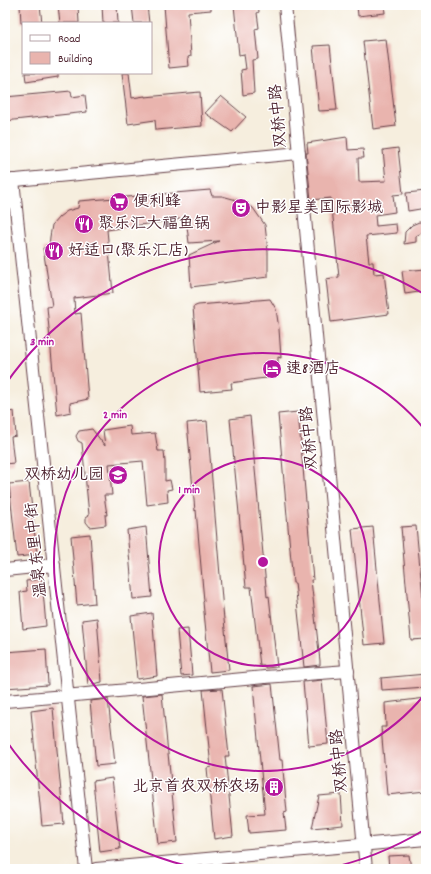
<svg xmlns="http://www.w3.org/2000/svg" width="431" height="874" font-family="Dekko,'LXGW WenKai TC',sans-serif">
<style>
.building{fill:#e9b4ae}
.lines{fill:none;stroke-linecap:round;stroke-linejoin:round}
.minor-casing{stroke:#643e46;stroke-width:14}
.minor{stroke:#fff;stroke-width:12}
.ring{fill:none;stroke:#b5179e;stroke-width:2}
.labels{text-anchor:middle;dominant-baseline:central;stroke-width:3;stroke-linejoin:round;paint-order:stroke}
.street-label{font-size:16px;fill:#4a1f2b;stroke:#fff}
.poi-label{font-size:16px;fill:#4a1f2b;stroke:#fff;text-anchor:start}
.centre{fill:#b5179e;stroke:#fff;stroke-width:2}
.ring-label{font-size:12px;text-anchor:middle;font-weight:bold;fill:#b5179e;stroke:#fff;stroke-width:3;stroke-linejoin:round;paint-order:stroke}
</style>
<rect width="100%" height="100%" fill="#fff"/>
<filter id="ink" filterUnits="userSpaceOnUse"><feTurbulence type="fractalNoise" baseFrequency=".025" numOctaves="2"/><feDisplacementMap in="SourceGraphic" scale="8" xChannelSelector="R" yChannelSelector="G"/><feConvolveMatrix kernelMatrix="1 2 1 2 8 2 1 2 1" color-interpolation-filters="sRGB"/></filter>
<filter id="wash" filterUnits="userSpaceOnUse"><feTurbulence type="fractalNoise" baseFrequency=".012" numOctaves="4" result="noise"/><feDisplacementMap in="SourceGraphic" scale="16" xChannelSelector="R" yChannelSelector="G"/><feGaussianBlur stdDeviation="0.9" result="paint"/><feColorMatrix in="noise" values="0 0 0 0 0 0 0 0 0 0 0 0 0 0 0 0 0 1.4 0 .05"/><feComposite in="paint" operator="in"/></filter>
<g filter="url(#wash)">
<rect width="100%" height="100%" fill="#f6eede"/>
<g id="blocks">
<g class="building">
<path d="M20 5H40L42 23H21Z"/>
<path d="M58 5H78L79 23H60Z"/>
<path d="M102 5H117L118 23H103Z"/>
<path d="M132 5H147L149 23H134Z"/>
<path d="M164 5H211V10L188 12 191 56 188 57 189 66 169 68Z"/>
<path d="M234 5H258L259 12 257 13 259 28 255 29 258 59 252 60 254 93 243 95 241 70 246 69 244 54 239 55Z"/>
<path d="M357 5H384L385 13 358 16Z"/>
<path d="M386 39 396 126 373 129 363 41Z"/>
<path d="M330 45 337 110 319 111 313 46Z"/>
<path d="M25 73H58V77L26 82Z"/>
<path d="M122 73H129L132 98 145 96V97L200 92 202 126 156 130 155 120 128 124Z"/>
<path d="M71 91 72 97 85 95 87 112 5 121V97Z"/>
<path d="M221 96 246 117 232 132 205 113Z"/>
<path d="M347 137 348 150 363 149 364 158H358L359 182 386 181 383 150 398 148 403 194 393 195 395 212 375 215 376 226 396 224 397 233 366 236 369 262H373L374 274 384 273 389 314 331 322 326 279 339 277 331 198 311 200 306 153H308L307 143Z"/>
<path d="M210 190 212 196H222L233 199 243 202 253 208 265 225 268 252V277L191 287 189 255 219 241 189 243 186 218 107 230 113 293 74 298 75 314 81 313 88 399 70 403 71 412 57 415 47 307 52 306 43 248 49 247 50 237 52 225 59 217 67 211 78 208 79 201Z"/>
<path d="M426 191V208L408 211 406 193Z"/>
<path d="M419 222H426V233L423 232 416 236V242L404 244 405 232 412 225Z"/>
<path d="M426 269V291L405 294 402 271Z"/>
<path d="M270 299 276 309 279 329 281 358 278 357V369L273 374 267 378 257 379 231 383 232 389 200 392 193 307 198 305Z"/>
<path d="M14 411 16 436 11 437 14 463 5 464V413Z"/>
<path d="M298 412 313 580H311L320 661V665L304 667 295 583H293L278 414Z"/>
<path d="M250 416 267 597 269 596 277 667 265 668V666H260L251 587H246L230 419Z"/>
<path d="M207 421 222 599 229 670 210 672 203 602 204 601 196 510 195 511 187 423Z"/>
<path d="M130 426 131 435 155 433 158 451H164L165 462V481L170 480 172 489 167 490 168 502 147 505 143 461 109 464 112 495H104L107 515H105L106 525 90 527 86 522V517L89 515 82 443 78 441 76 436 79 431 92 429 105 446 103 430Z"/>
<path d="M29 482 37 555 17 557 9 484Z"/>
<path d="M416 526 426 630V639L411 640 401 527Z"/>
<path d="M146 527 152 597 133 599 127 530Z"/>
<path d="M373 527 384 643 364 645 352 529Z"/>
<path d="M90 534 95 603 77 605 71 536Z"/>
<path d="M42 579 46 626 23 629 20 592 27 591 26 581Z"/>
<path d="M152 613 157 676 137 679 131 616Z"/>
<path d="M97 618 102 682 88 685 82 620Z"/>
<path d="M188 629 192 675 181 676 177 630Z"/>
<path d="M46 649 48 685 5 688V652Z"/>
<path d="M426 674V687L382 690 381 678Z"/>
<path d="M322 680 328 744 309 746 303 682Z"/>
<path d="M272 684 280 760H282L287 812 284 813 286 830 249 833 247 815 265 814 253 686Z"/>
<path d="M222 689 229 756H225L233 836 214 839 207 768 211 767 203 690Z"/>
<path d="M162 694 177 842 158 844 142 696Z"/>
<path d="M426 698V791L387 795 381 727H386L385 703Z"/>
<path d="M108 699 115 764 96 766 90 701Z"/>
<path d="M53 708 64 824 42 826 31 711Z"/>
<path d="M112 778 120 849 100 852 93 781Z"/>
<path d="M341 794 343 825 312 828 319 796Z"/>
<path d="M409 855 411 869H389L388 856Z"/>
</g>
</g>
</g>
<g filter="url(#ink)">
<use href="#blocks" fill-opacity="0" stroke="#643e46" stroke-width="1"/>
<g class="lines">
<defs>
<g id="minor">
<path d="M285 5 366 869"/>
<path d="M13 180 86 869"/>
<path d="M5 181 299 153"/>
<path d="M5 570 54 565"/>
<path d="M5 701 65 696 265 677 348 671"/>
<path d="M96 869 426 839"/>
</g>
</defs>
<use href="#minor" class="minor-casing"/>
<use href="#minor" class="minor"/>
</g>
</g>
<g class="ring">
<circle cx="263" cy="562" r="104"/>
<path d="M425 694A209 209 0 1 1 425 430"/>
<path d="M424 830A313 313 0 0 1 325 869M201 869A313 313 0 0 1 5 739M5 385A313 313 0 0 1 424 294"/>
</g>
<defs>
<symbol id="supermarket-disc" viewBox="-11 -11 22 22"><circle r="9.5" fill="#b5179e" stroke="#fff"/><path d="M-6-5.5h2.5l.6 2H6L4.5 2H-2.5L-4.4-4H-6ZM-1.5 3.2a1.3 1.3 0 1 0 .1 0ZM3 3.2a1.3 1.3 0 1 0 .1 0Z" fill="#fff"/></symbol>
<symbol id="theatre-disc" viewBox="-11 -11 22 22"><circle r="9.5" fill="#b5179e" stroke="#fff"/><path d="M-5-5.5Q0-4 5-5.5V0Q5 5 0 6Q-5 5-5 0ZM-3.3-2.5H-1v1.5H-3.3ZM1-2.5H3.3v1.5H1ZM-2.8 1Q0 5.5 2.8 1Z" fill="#fff"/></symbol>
<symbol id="restaurant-disc" viewBox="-11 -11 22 22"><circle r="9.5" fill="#b5179e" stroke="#fff"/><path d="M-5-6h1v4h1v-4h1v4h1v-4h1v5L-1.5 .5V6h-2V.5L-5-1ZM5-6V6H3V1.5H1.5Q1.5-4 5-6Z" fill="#fff"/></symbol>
<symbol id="hotel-disc" viewBox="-11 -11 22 22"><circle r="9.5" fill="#b5179e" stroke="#fff"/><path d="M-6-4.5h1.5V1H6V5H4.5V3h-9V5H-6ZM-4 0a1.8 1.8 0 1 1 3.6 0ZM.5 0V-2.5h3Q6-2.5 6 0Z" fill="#fff"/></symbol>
<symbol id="school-disc" viewBox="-11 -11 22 22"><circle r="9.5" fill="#b5179e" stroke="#fff"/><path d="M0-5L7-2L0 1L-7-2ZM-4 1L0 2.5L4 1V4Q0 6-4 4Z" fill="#fff"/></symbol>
<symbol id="building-disc" viewBox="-11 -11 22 22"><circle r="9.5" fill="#b5179e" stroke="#fff"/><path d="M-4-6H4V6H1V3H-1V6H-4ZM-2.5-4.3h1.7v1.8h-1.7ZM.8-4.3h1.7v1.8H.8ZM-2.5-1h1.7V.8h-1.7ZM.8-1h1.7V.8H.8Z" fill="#fff"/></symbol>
</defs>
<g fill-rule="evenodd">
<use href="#supermarket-disc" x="108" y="191" width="22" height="22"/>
<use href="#theatre-disc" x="230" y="197" width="22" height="22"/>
<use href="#restaurant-disc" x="73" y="213" width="22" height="22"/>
<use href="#restaurant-disc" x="43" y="240" width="22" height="22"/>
<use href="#hotel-disc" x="261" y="358" width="22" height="22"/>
<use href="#school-disc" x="107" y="464" width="22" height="22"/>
<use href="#building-disc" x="263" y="776" width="22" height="22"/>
</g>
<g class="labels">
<g class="street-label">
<text transform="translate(279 116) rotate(-95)">双桥中路</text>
<text transform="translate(310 438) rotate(-95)">双桥中路</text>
<text transform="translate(37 550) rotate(-96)">温泉东里中街</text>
<text transform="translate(340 761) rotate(-95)">双桥中路</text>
</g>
<g class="poi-label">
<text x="133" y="202">便利蜂</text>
<text x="255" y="208">中影星美国际影城</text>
<text x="98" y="224">聚乐汇大福鱼锅</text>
<text x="68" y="251">好适口(聚乐汇店)</text>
<text x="286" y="369">速8酒店</text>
<text x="104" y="475" text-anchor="end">双桥幼儿园</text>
<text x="260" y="787" text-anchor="end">北京首农双桥农场</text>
</g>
</g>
<circle cx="263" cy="562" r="6" class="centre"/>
<g class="ring-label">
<text x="42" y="345">3 min</text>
<text x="115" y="418">2 min</text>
<text x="189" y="493">1 min</text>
</g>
<rect width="431" height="874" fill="none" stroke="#fff" stroke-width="20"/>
<rect x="22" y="22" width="130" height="52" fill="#ffffff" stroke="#b7a5aa"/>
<rect x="30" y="35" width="20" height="6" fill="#ffffff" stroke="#b7a5aa"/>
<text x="58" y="42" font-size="12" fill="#4a1f2b">Road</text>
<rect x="30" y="52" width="20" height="12" fill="#e9b4ae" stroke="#b7a5aa"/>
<text x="58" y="62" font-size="12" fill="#4a1f2b">Building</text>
</svg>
